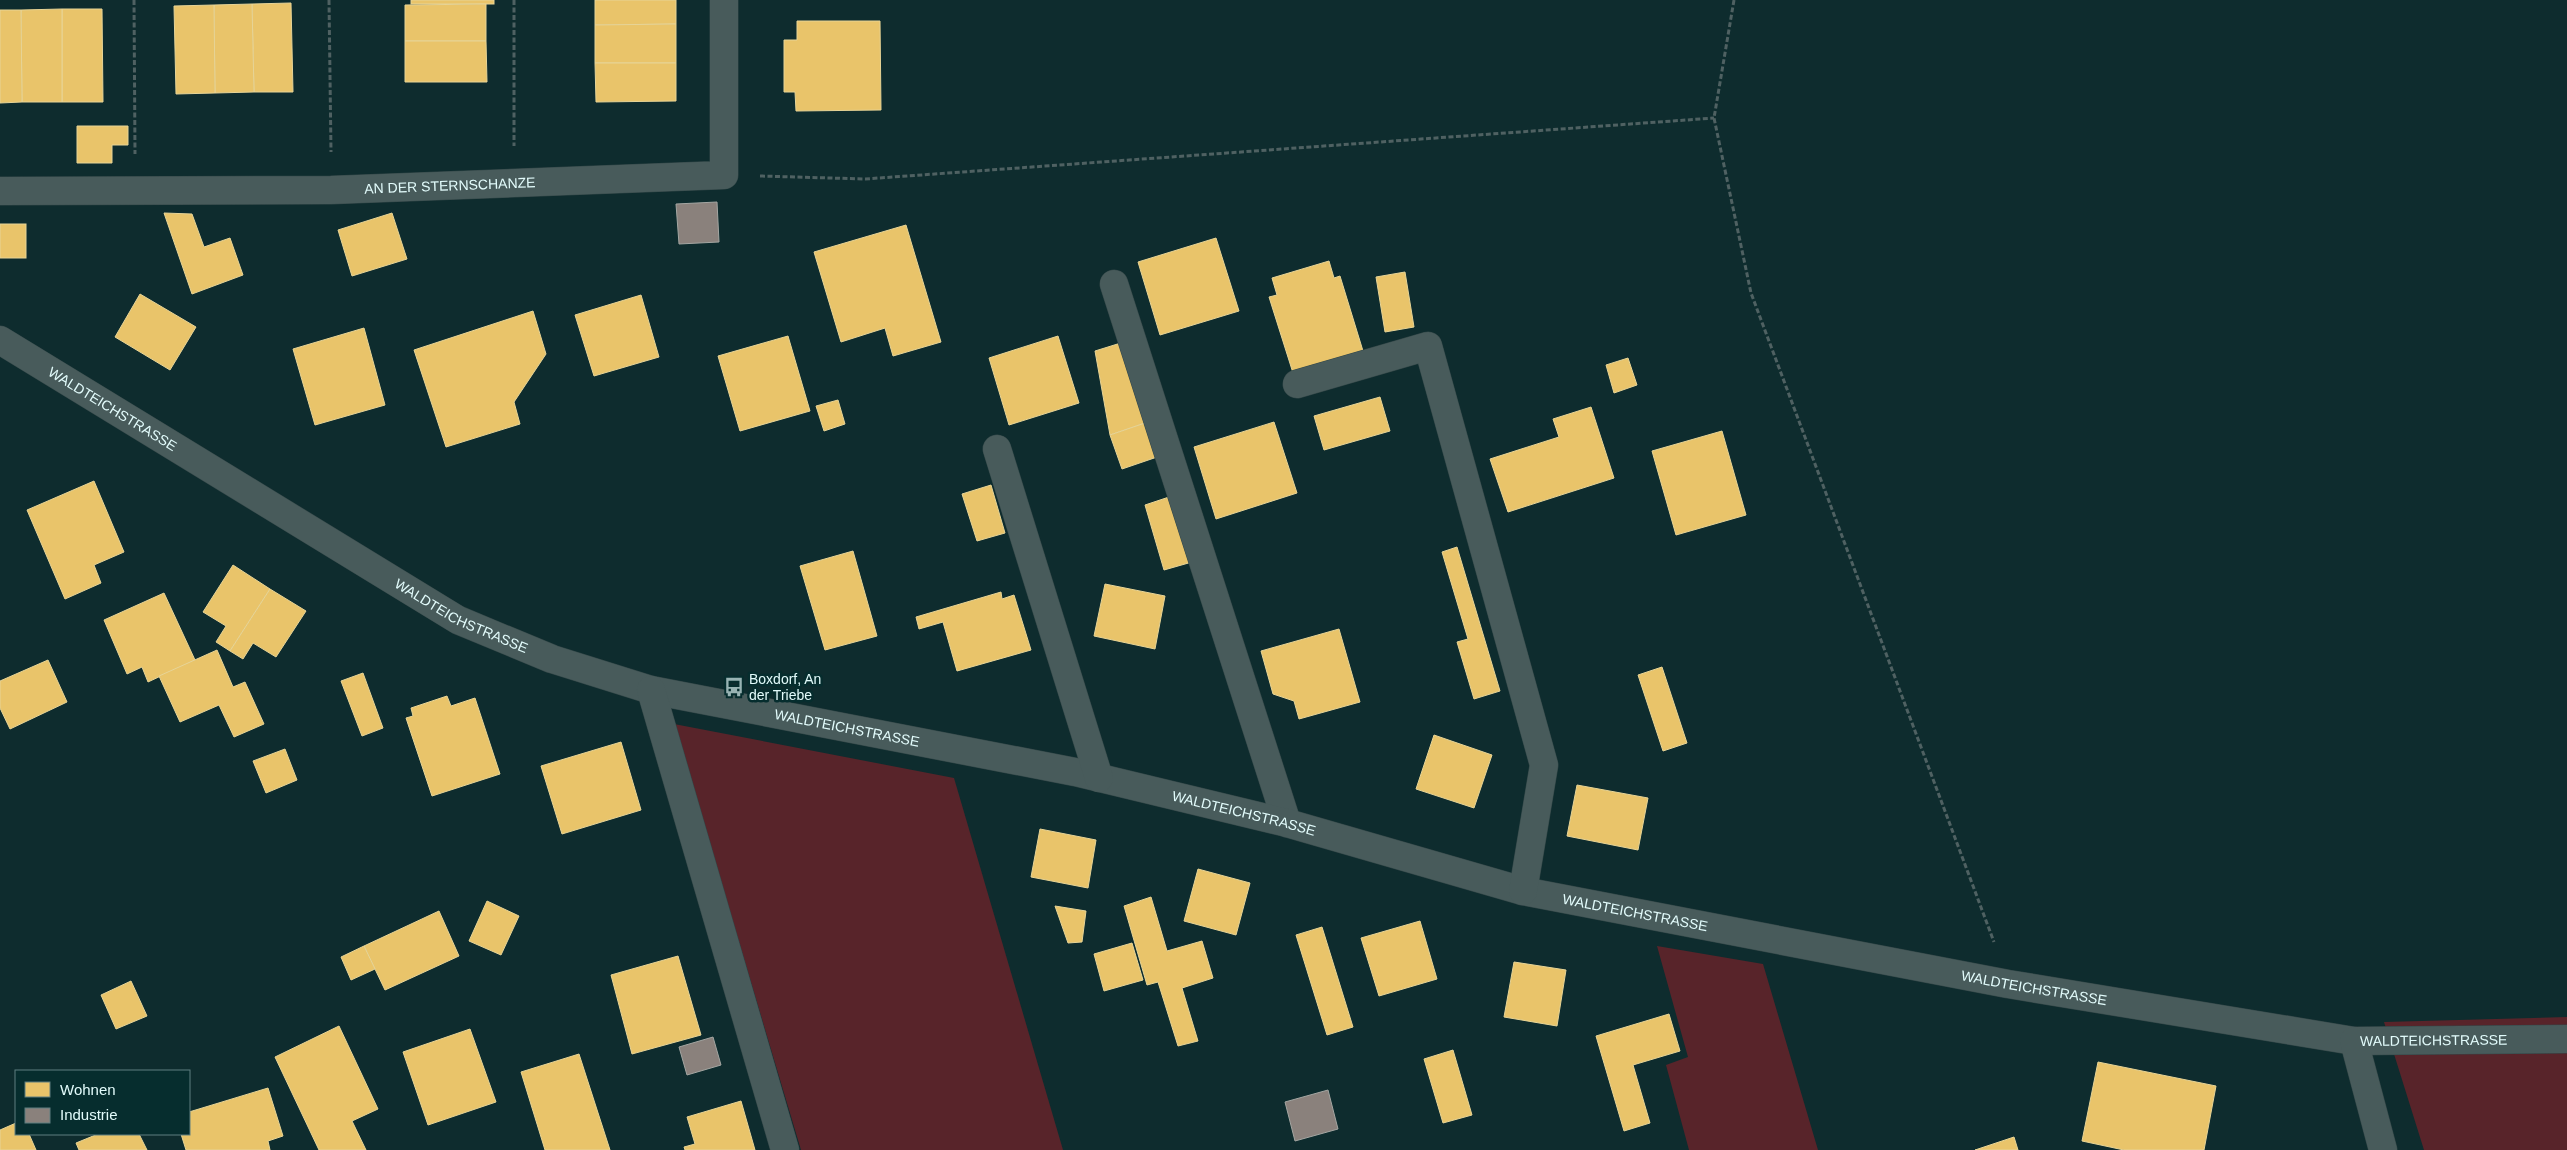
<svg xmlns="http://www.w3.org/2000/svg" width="2567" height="1150" font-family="Helvetica,sans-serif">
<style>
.green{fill:#58242a}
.homes{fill:#e9c46a;stroke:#e7d496}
.industry{fill:#8a817c;stroke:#a4a6a2}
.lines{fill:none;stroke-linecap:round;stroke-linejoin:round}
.minor-casing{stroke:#334748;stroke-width:29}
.path{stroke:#4f6162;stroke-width:3;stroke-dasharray:5 2.5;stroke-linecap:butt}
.minor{stroke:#485b5b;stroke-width:28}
.labels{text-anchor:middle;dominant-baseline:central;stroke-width:5;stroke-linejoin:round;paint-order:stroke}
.street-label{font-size:14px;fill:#e2fbfb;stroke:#062d2e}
.poi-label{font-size:14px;fill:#e2fbfb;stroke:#062d2e;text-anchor:start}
</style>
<rect width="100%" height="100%" fill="#0e2c2e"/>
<g class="green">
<path d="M674 724 954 778 1063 1150H801Z"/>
<path d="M1657 946 1763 964 1818 1150H1689L1666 1065 1688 1057Z"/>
<path d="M2567 1017V1150H2424L2384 1022Z"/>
</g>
<g class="homes">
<rect x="411" y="0" width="83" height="4"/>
<path d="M595 0H676V24L595 25Z"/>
<path d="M291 3 293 92H254L252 4Z"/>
<path d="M252 4 254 92 215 93 214 5Z"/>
<path d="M486 4V41H405V5Z"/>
<path d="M214 5 215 93 176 94 174 6Z"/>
<path d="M62 9H102L103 102H62Z"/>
<path d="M62 9V102H22L21 10Z"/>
<path d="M0 10H21L22 102 0 103Z"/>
<path d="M797 21H880L881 110 796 111 795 92H784V40H797Z"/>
<path d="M676 24V63H595V25Z"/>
<path d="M405 41H486L487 82H405Z"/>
<path d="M595 63H676V101L596 102Z"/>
<path d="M77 126H128V145H112V163H77Z"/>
<path d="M164 213 192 214 204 247 230 238 243 275 192 294Z"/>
<path d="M392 213 407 259 352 276 338 230Z"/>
<rect x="0" y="224" width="26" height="34"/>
<path d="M906 225 941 342 893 356 885 328 841 342 814 252Z"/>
<path d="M1216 238 1239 311 1160 335 1138 262Z"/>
<path d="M1329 261 1334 278 1340 276 1363 351 1293 373 1269 297 1277 295 1272 278Z"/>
<path d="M1405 272 1414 327 1385 332 1376 277Z"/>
<path d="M140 294 196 327 170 370 115 337Z"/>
<path d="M641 295 659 357 594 376 575 315Z"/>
<path d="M533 311 546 354 514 402 520 424 446 447 414 350Z"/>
<path d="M364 328 385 405 315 425 293 349Z"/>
<path d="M788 336 810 411 740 431 718 356Z"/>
<path d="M1058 336 1079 403 1009 425 989 358Z"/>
<path d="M1124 342 1151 421 1110 435 1095 351Z"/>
<path d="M1628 358 1637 385 1614 393 1606 365Z"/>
<path d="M1380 397 1390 431 1324 450 1314 416Z"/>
<path d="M838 400 845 424 824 431 816 406Z"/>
<path d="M1591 407 1614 478 1508 512 1490 459 1559 437 1553 419Z"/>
<path d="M1151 421 1163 455 1122 469 1110 435Z"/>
<path d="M1274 422 1297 493 1216 519 1194 447Z"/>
<path d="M1722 431 1746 515 1676 535 1652 451Z"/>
<path d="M94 481 124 552 94 565 101 583 65 599 27 510Z"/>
<path d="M991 485 1005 533 977 541 962 494Z"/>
<path d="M1172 496 1192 562 1164 570 1145 505Z"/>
<path d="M1457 547 1500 691 1474 699 1457 642 1468 639 1442 552Z"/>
<path d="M853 551 877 636 825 650 800 566Z"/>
<path d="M233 565 270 589 230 651 216 642 226 626 203 612Z"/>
<path d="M1105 584 1165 596 1155 649 1094 636Z"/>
<path d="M270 589 306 611 276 657 253 643 243 659 230 651Z"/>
<path d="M1001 592 1002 599 1014 595 1031 650 957 671 943 622 919 629 916 617Z"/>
<path d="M164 593 195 660 148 682 142 667 127 674 104 620Z"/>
<path d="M1339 629 1360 702 1299 719 1294 701 1273 694 1261 651Z"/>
<path d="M217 650 233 687 245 682 264 724 234 737 219 705 180 722 159 676Z"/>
<path d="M48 660 67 702 10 729 0 708V681Z"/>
<path d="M1662 667 1687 743 1663 751 1638 675Z"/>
<path d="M363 673 383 728 362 736 341 681Z"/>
<path d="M447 696 451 706 475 698 500 774 432 796 406 718 413 716 411 708Z"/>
<path d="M1434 735 1492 755 1474 808 1416 789Z"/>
<path d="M621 742 641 810 562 834 541 766Z"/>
<path d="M285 749 297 780 266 793 253 761Z"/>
<path d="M1577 785 1648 798 1638 850 1567 836Z"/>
<path d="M1040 829 1096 840 1088 888 1031 877Z"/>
<path d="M1198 869 1250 883 1236 935 1184 921Z"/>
<path d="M1151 897 1167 951 1202 941 1213 978 1182 988 1198 1041 1178 1046 1158 982 1147 985 1124 906Z"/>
<path d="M487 901 519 916 501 955 469 941Z"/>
<path d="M1055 906 1086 911 1082 942 1068 943Z"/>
<path d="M439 911 459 956 385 990 364 946Z"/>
<path d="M1420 921 1437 979 1379 996 1361 938Z"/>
<path d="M1322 927 1353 1027 1327 1035 1296 935Z"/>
<path d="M1132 943 1143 980 1104 991 1094 954Z"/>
<path d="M364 946 375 969 351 980 341 957Z"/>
<path d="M678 956 701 1035 632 1054 611 975Z"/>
<path d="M1514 962 1566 970 1557 1026 1504 1017Z"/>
<path d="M131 981 147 1016 116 1029 101 995Z"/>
<path d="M1669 1014 1680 1051 1633 1065 1650 1123 1624 1131 1596 1036Z"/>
<path d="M339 1026 378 1109 352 1121 366 1150H319L275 1057Z"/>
<path d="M470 1029 496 1102 428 1125 403 1052Z"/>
<path d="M1453 1050 1472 1115 1443 1123 1424 1059Z"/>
<path d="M579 1054 610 1150H545L521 1072Z"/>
<path d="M2098 1062 2216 1086 2204 1150H2124L2082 1141Z"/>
<path d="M268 1088 283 1136 268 1141 270 1150H186L181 1134H189V1112Z"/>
<path d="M741 1101 755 1150H685L684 1147 695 1144 687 1117Z"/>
<path d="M16 1123V1134H29L36 1150H0V1130Z"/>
<path d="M98 1134H139L147 1150H79L76 1143Z"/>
<path d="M2014 1137 2018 1150H1975Z"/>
</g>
<g class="industry">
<path d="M717 202 719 242 679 244 676 204Z"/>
<path d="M713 1037 721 1065 687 1075 679 1047Z"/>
<path d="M1328 1090 1338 1129 1295 1141 1285 1102Z"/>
</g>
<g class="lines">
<defs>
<g id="minor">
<path id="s1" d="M0 191 331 190 724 175V0"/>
<path d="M1114 284 1287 823"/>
<path id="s2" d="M0 340 458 620 552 659 651 690 1075 772 1287 823 1523 891 2008 984 2354 1041 2567 1039"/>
<path d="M1297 384 1428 346 1544 765 1523 891"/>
<path d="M997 449 1099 778"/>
<path d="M651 690 785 1150"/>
<path d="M2354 1041 2383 1150"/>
</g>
</defs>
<use href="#minor" class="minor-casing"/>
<g class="path">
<path d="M134 0 135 154"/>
<path d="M329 0 331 152"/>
<path d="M514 0V146"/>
<path d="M1734 0 1714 118 1751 293 1994 942"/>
<path d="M760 176 865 179 1714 118"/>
</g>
<use href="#minor" class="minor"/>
</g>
<defs>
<symbol id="bus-bare" viewBox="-9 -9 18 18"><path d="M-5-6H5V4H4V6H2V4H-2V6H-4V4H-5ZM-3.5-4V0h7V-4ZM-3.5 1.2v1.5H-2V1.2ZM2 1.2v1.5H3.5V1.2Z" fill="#98b3b3" stroke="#062d2e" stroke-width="2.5" paint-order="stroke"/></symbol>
</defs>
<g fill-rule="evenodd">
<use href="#bus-bare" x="720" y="673" width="28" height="28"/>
</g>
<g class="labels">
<g class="street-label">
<text stroke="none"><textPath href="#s1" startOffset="450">AN DER STERNSCHANZE</textPath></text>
<text stroke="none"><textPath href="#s2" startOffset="132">WALDTEICHSTRASSE</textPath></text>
<text stroke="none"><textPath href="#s2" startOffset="538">WALDTEICHSTRASSE</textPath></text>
<text stroke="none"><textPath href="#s2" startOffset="942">WALDTEICHSTRASSE</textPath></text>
<text stroke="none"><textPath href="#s2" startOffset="1348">WALDTEICHSTRASSE</textPath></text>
<text stroke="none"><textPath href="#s2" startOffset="1752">WALDTEICHSTRASSE</textPath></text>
<text stroke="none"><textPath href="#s2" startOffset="2158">WALDTEICHSTRASSE</textPath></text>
<text stroke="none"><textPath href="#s2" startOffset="2562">WALDTEICHSTRASSE</textPath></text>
</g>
<g class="poi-label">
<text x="749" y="679">Boxdorf, An<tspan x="749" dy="16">der Triebe</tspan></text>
</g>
</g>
<rect x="15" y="1070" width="175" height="65" fill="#062d2e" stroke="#5e7f80"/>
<rect x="25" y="1082" width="25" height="15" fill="#e9c46a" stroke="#5e7f80"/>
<text x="60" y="1095" font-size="15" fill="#e2fbfb">Wohnen</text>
<rect x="25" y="1108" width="25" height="15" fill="#8a817c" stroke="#5e7f80"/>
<text x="60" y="1120" font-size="15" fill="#e2fbfb">Industrie</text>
</svg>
